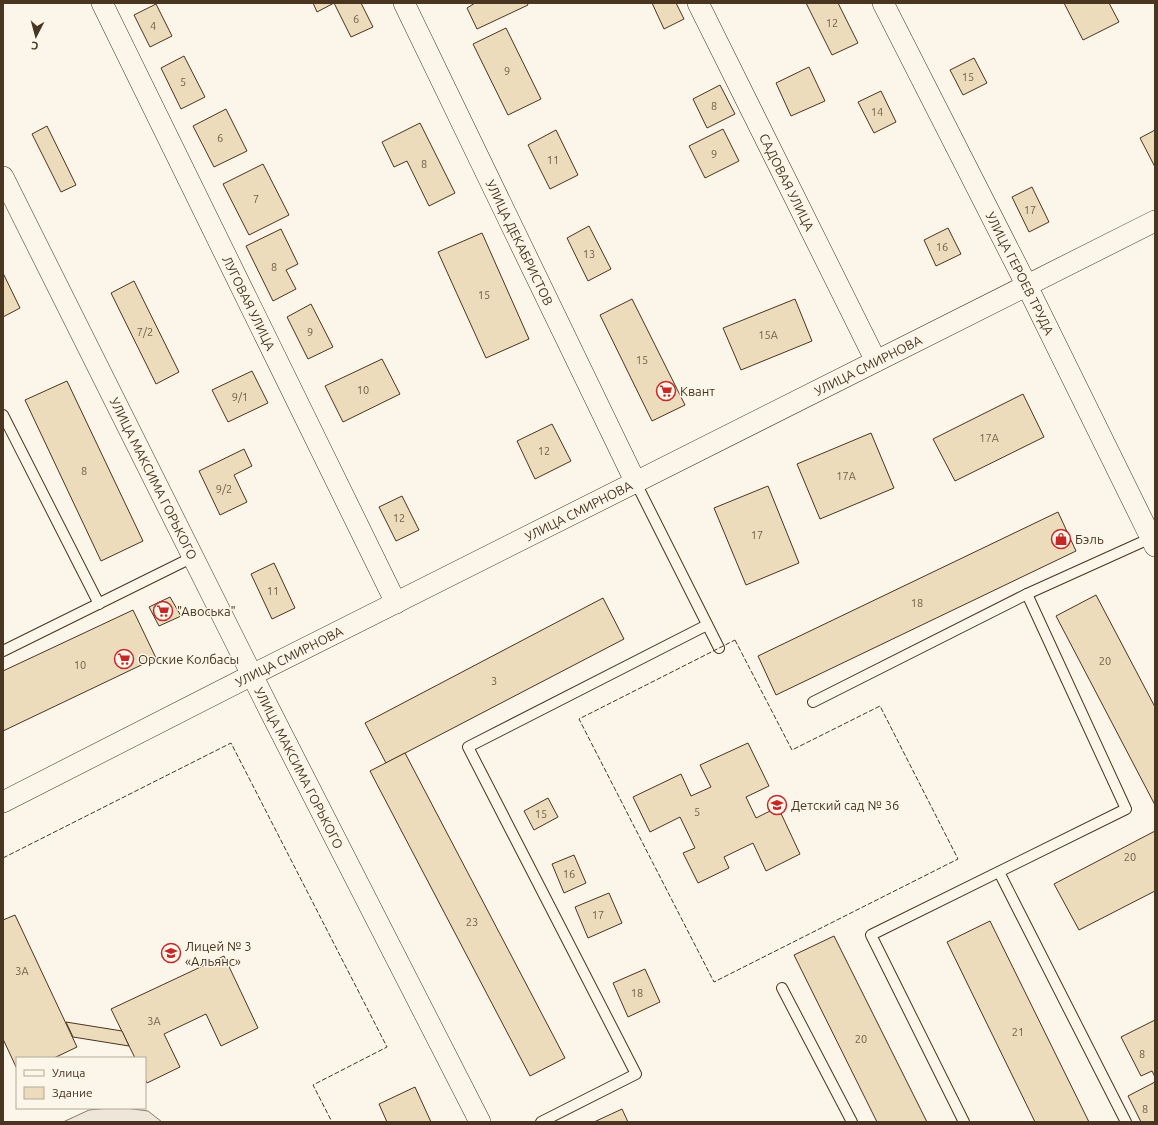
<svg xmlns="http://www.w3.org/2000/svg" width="1158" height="1125" font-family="Ubuntu,sans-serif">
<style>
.green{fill:#ede6d9;stroke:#887966}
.building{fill:#ecdcbc;stroke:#4a3520}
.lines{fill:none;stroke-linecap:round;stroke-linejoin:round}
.lane-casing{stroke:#4a3520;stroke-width:12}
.street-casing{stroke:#4a3520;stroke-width:22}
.lane{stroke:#fbf6e9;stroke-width:10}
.street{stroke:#fbf6e9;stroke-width:21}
.fence{stroke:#4a3520;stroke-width:1;stroke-dasharray:5 2;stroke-linecap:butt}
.labels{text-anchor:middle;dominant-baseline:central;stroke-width:3;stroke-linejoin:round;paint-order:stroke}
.number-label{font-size:11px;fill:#725f47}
.street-label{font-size:13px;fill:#4a3520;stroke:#fbf6e9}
.poi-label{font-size:13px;fill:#4a3520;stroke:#fbf6e9;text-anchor:start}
</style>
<rect width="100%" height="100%" fill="#fbf6e9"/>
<path class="green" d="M108 1108H126L148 1111 162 1122H63L89 1110Z"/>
<g class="building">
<path d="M313 3H361L373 27 351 37 334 3 317 12Z"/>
<path d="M475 3H527L528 5 477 29 467 8Z"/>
<path d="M652 3H676L684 19 664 29Z"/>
<path d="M806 3H838L858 43 832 55Z"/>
<path d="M1064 3H1109L1119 22 1083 40Z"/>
<path d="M156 4 172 36 150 47 134 15Z"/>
<path d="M506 28 541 99 508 115 473 44Z"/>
<path d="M184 56 205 97 181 109 161 68Z"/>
<path d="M974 58 987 83 963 95 950 70Z"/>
<path d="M809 67 825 101 791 116 776 83Z"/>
<path d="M720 85 735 114 707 128 693 99Z"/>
<path d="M881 91 896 122 874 133 858 102Z"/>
<path d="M226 109 247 151 214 167 193 126Z"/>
<path d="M420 123 455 193 429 206 407 161 394 167 382 142Z"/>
<path d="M47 126 76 185 61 192 32 134Z"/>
<path d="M723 129 739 161 705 178 689 146Z"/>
<path d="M556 130 578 175 550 189 528 145Z"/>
<path d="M1155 130V167L1140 138Z"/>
<path d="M263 164 289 215 249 235 223 184Z"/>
<path d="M1032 187 1049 222 1029 232 1012 197Z"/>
<path d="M589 226 611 269 588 281 567 238Z"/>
<path d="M948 228 961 254 936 266 924 240Z"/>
<path d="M281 229 298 264 286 270 296 289 273 301 246 246Z"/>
<path d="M482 233 529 339 486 358 438 252Z"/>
<path d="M3 273 20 308 3 317Z"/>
<path d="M134 281 179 372 156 384 111 293Z"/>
<path d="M632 299 685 405 652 421 600 315Z"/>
<path d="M795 299 812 341 741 370 723 328Z"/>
<path d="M311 304 333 347 308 359 287 317Z"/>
<path d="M382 359 400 394 343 422 325 386Z"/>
<path d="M252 371 268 403 228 422 212 390Z"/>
<path d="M67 381 143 541 101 561 25 400Z"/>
<path d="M1023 394 1044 437 955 481 933 439Z"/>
<path d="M552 424 571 461 535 479 517 441Z"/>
<path d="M871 433 894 488 820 519 797 464Z"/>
<path d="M244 449 252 466 234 475 247 502 220 515 199 471Z"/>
<path d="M768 486 799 563 746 585 714 508Z"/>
<path d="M402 496 419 530 396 541 379 507Z"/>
<path d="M1058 512 1076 551 776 695 758 656Z"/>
<path d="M274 563 295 608 272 619 251 574Z"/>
<path d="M1096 595 1155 707V805L1056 616Z"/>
<path d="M170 597 181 616 159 626 149 607Z"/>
<path d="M603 598 624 639 386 763 365 723Z"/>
<path d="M133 610 156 658 3 731V671Z"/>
<path d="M748 743 769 786 746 797 756 818 778 807 800 854 766 871 753 843 724 857 729 868 698 883 683 853 695 848 680 817 650 832 633 797 681 774 691 796 711 787 700 765Z"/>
<path d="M405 753 565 1058 530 1076 370 771Z"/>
<path d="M548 798 558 817 534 830 524 811Z"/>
<path d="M1155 831V891L1079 930 1054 884Z"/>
<path d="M574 855 586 883 564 893 552 864Z"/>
<path d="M609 893 622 923 588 938 575 907Z"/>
<path d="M15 915 77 1047 54 1058H17V1069L3 1039V920Z"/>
<path d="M990 921 1089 1122H1035L947 942Z"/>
<path d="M834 936 927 1122H877L794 955Z"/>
<path d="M224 956 258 1028 221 1046 206 1014 164 1034 180 1067 147 1083 145 1079V1058H135L111 1009Z"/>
<path d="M645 969 660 1002 628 1017 613 983Z"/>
<path d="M1155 1020V1077L1152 1071 1141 1076 1121 1037Z"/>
<path d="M66 1022 122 1031 129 1046 73 1037Z"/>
<path d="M1155 1082V1122H1141L1128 1096Z"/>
<path d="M415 1087 431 1122H387L379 1104Z"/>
<path d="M622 1109 628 1122H594Z"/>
</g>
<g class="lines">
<defs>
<g id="lane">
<path d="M3 415 99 604"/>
<path d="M636 483 719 648"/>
<path d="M3 651 193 557"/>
<path d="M813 702 1027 594 1151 538"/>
<path d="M999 872 1126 1122"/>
<path d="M782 988 852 1122"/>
<path d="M541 1122 636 1074 468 747 707 625"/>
<path d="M964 1122 871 935 1126 809 1027 594"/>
</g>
<g id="street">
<path id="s1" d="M102 3 396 603"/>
<path id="s2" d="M404 3 636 483"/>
<path id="s3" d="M698 3 876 361"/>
<path id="s4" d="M883 3 1027 286 1155 546"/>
<path id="s5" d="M3 177 269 709 480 1122"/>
<path id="s6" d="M3 802 252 675 1155 221"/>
</g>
</defs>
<use href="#lane" class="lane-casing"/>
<use href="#street" class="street-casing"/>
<use href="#lane" class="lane"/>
<use href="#street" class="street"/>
<g class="fence">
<path d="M735 640 792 750 880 706 958 859 714 982 579 719Z"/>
<path d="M3 858 231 743 387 1047 313 1085 332 1122"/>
</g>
</g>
<defs>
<symbol id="supermarket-ring" viewBox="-11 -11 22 22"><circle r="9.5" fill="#fbf6e9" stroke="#c62828" stroke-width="1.5"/><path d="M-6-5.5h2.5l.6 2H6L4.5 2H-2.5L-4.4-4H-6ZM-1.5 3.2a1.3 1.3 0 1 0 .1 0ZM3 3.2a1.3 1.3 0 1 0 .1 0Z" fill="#c62828"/></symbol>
<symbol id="shop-ring" viewBox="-11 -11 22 22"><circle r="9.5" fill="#fbf6e9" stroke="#c62828" stroke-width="1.5"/><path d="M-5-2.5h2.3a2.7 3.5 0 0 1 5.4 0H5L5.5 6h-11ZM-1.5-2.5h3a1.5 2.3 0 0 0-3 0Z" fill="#c62828"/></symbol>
<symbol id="school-ring" viewBox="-11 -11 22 22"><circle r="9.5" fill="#fbf6e9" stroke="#c62828" stroke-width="1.5"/><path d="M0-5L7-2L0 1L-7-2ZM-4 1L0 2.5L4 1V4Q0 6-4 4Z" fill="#c62828"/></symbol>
</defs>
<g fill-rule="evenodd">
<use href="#supermarket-ring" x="655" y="380" width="22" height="22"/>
<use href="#shop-ring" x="1050" y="528" width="22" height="22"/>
<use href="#supermarket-ring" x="152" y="600" width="22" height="22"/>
<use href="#supermarket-ring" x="113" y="648" width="22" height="22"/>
<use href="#school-ring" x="766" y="794" width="22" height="22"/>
<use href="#school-ring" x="160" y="942" width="22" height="22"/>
</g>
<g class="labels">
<g class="number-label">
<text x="356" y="19">6</text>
<text x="832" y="23">12</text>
<text x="153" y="26">4</text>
<text x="507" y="71">9</text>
<text x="968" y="77">15</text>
<text x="183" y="82">5</text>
<text x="714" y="106">8</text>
<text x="877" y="112">14</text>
<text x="220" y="138">6</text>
<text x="714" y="154">9</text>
<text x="553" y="160">11</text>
<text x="424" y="164">8</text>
<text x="256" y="199">7</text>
<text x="1030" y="210">17</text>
<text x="942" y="247">16</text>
<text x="589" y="254">13</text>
<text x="274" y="267">8</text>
<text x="484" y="295">15</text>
<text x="145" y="332">7/2</text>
<text x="310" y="332">9</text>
<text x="768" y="335">15А</text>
<text x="642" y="360">15</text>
<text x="363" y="390">10</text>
<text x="240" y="397">9/1</text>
<text x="989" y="438">17А</text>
<text x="544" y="451">12</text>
<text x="84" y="471">8</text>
<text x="846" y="476">17А</text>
<text x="224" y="489">9/2</text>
<text x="399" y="518">12</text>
<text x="757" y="535">17</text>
<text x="273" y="591">11</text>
<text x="917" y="603">18</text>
<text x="1105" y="661">20</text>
<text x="80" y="665">10</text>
<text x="494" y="681">3</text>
<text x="697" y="812">5</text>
<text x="541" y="814">15</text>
<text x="1130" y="857">20</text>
<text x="569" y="874">16</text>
<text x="598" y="915">17</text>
<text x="472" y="922">23</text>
<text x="22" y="971">3А</text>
<text x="637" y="993">18</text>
<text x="154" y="1021">3А</text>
<text x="1018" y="1032">21</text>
<text x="861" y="1039">20</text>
<text x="1142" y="1054">8</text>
<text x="1145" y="1109">8</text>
</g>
<g class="street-label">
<text stroke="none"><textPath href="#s3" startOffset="200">САДОВАЯ УЛИЦА</textPath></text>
<text stroke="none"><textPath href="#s2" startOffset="266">УЛИЦА ДЕКАБРИСТОВ</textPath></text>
<text stroke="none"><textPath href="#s4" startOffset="303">УЛИЦА ГЕРОЕВ ТРУДА</textPath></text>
<text stroke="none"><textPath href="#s1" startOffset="334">ЛУГОВАЯ УЛИЦА</textPath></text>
<text stroke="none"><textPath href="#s6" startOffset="969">УЛИЦА СМИРНОВА</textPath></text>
<text stroke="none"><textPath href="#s5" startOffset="337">УЛИЦА МАКСИМА ГОРЬКОГО</textPath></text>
<text stroke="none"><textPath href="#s6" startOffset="645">УЛИЦА СМИРНОВА</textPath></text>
<text stroke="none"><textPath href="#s6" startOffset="321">УЛИЦА СМИРНОВА</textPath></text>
<text stroke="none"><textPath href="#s5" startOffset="661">УЛИЦА МАКСИМА ГОРЬКОГО</textPath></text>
</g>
<g class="poi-label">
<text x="680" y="391">Квант</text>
<text x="1075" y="539">Бэль</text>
<text x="177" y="611">"Авоська"</text>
<text x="138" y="659">Орские Колбасы</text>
<text x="791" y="805">Детский сад № 36</text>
<text x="185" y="946">Лицей № 3<tspan x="185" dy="15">«Альянс»</tspan></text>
</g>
</g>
<rect width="1158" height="1125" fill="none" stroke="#4a3520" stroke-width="8"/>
<rect x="16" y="1057" width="130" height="52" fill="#fbf6e9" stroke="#b4a999"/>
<rect x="24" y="1070" width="20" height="6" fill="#fbf6e9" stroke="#b4a999"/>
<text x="52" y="1077" font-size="12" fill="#4a3520">Улица</text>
<rect x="24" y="1087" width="20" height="12" fill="#ecdcbc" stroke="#b4a999"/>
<text x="52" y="1097" font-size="12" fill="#4a3520">Здание</text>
<g transform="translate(36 36) rotate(186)" stroke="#fbf6e9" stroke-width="3" paint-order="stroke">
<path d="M0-3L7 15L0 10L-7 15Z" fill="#4a3520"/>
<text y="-6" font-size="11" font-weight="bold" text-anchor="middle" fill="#4a3520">С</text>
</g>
</svg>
